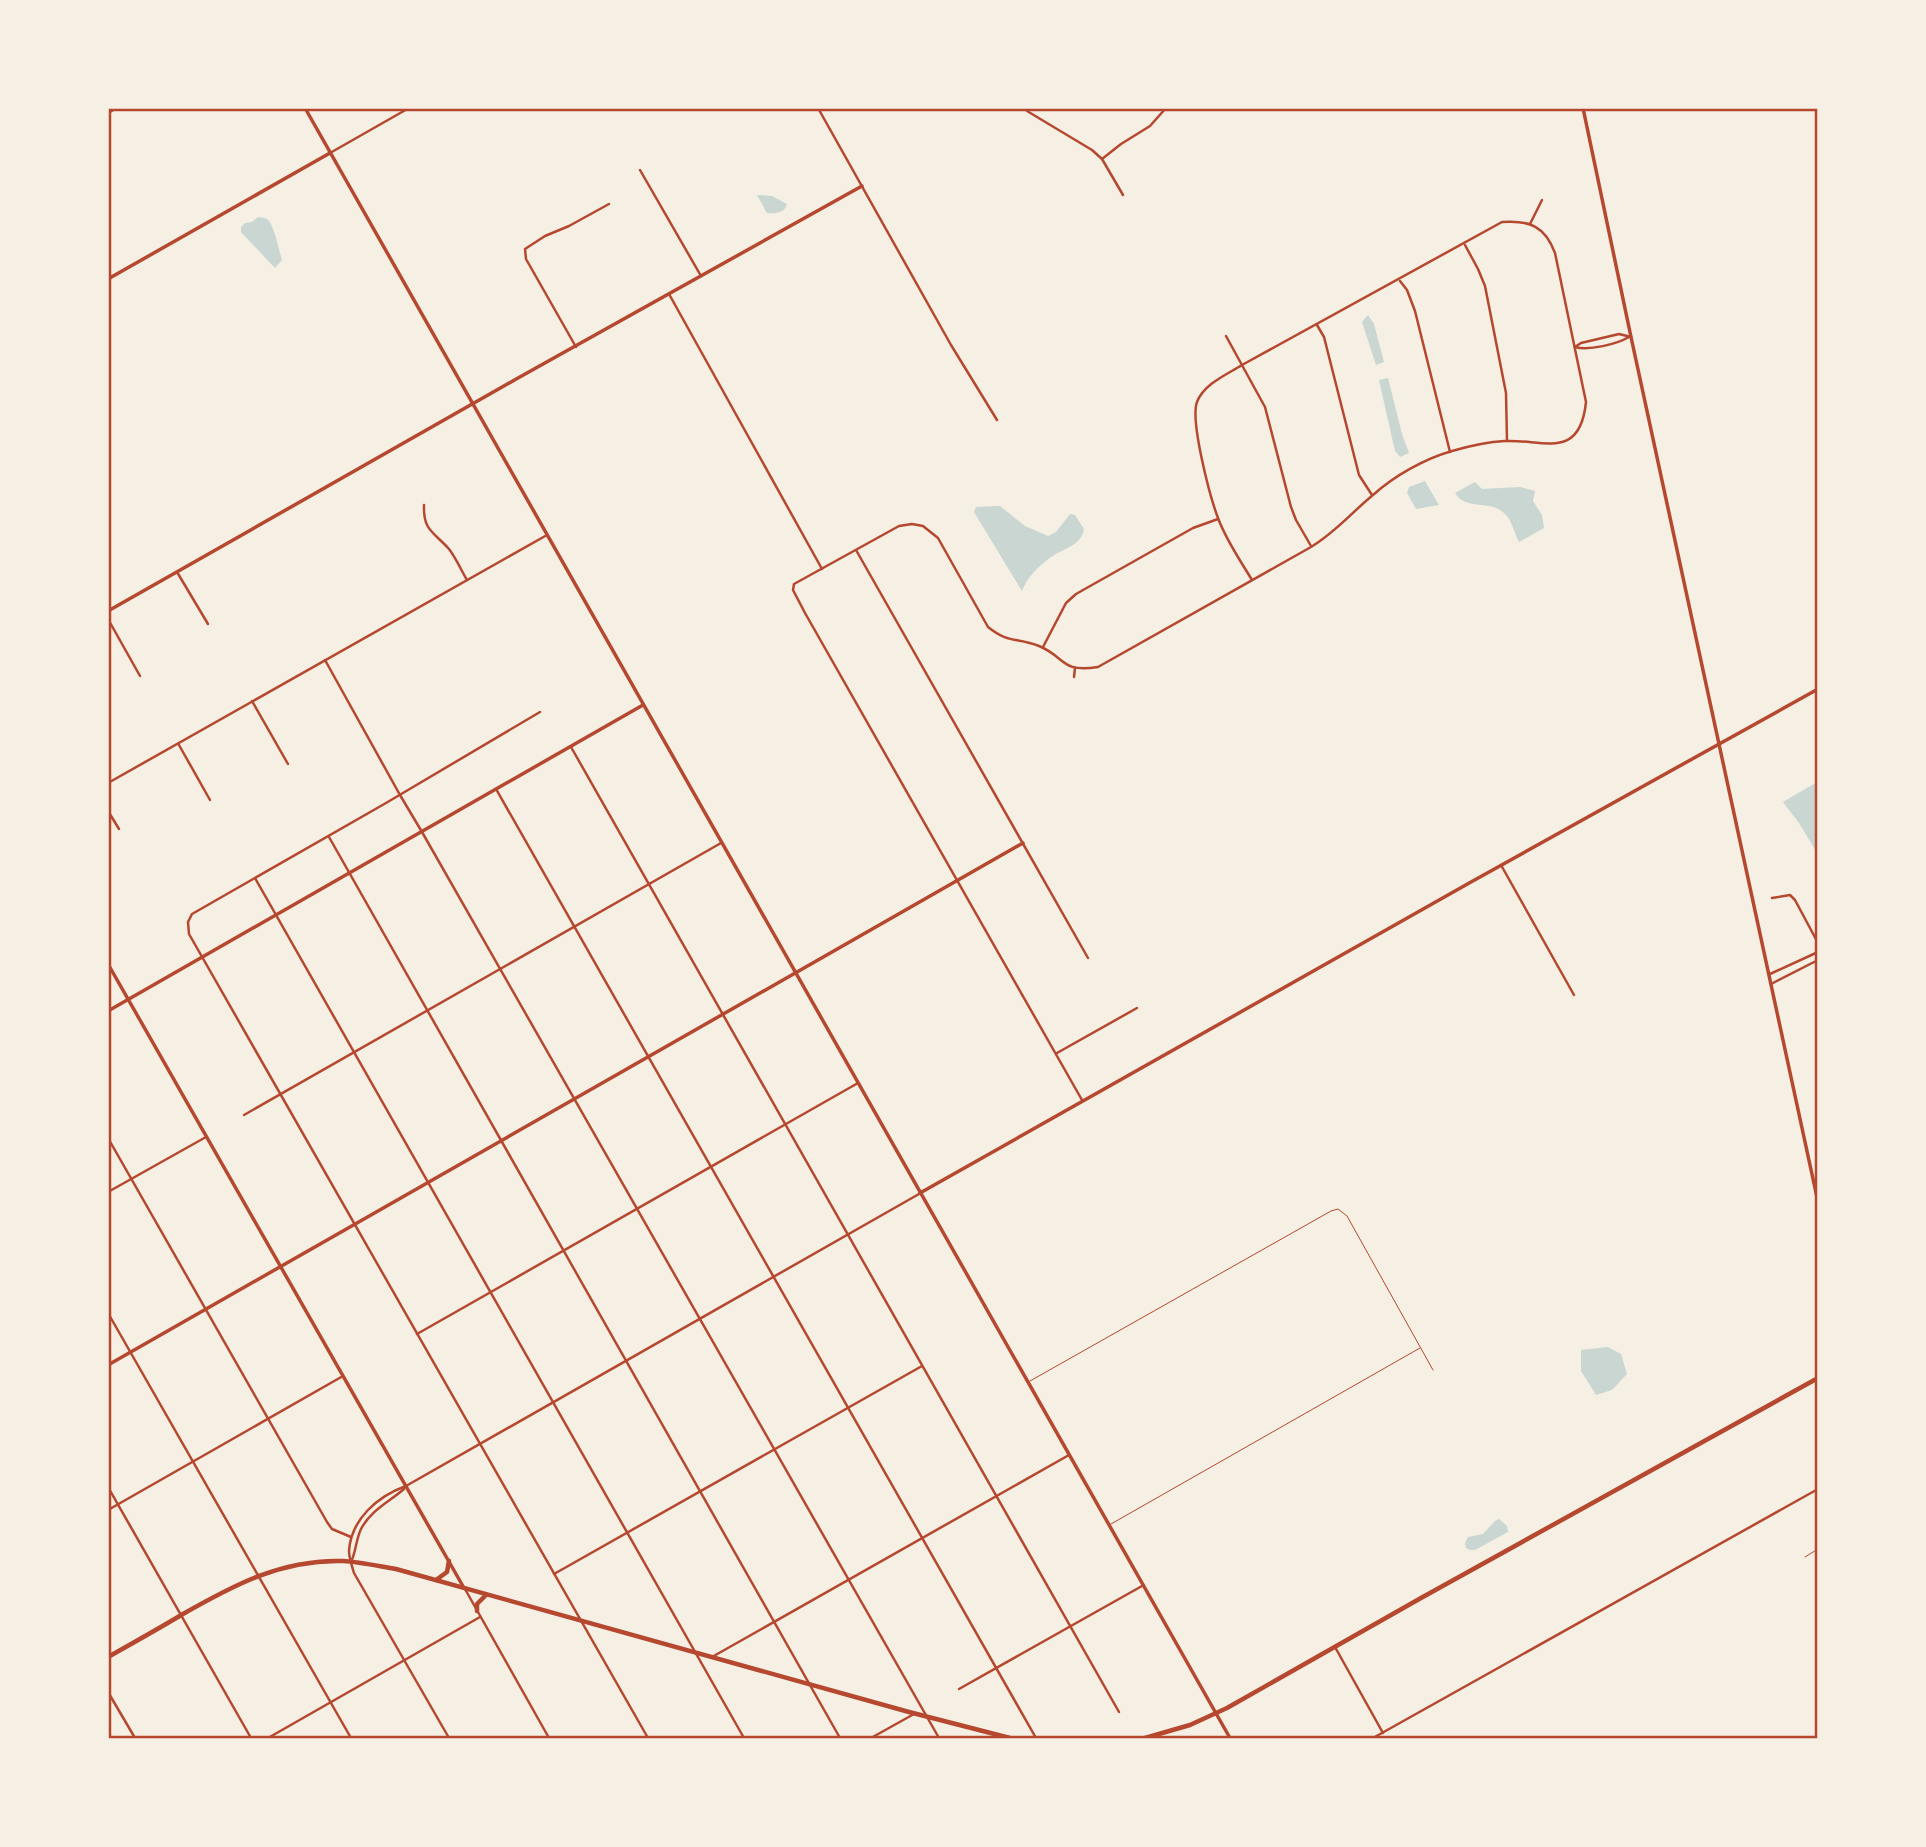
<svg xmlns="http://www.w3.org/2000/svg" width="1926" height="1847" font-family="'PT Sans',sans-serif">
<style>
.water{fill:#c9d6d2}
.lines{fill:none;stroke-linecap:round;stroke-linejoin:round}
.service{stroke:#b5482f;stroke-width:1}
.minor{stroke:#b5482f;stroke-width:2.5}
.tertiary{stroke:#b5482f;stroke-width:3.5}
.secondary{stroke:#b5482f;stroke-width:3.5}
.primary{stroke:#b5482f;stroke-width:4.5}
.neatline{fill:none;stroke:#b5482f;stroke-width:2.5}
</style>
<rect width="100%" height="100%" fill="#f6efe4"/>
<g class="water">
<path d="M757 195 772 196 787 204C785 213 775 214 767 213Z"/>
<path d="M258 217C264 218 265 217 269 221 275 229 279 251 282 260L275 268 241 232V227L245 223 252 222Z"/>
<path d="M1368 315 1374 324 1384 362 1376 365 1362 322Z"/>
<path d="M1388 378 1402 434 1409 453 1400 457 1395 451 1379 380Z"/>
<path d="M1425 481 1439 505 1416 509 1407 493 1409 487Z"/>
<path d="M1475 482 1482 489 1520 487 1535 491 1533 501 1542 515 1544 528 1519 542C1514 533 1513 523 1506 515 1491 498 1467 512 1455 493Z"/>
<path d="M1000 506 1025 526 1048 536 1056 532 1070 514 1075 515 1084 529C1081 546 1064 548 1051 557 1039 566 1027 577 1022 591L974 512 976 507Z"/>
<path d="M1817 782V853L1799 823 1783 802Z"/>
<path d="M1608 1347 1621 1354 1627 1374 1612 1390 1596 1395 1581 1371V1350Z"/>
<path d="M1499 1519 1507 1526 1508 1532 1475 1550H1470L1466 1548 1465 1543 1468 1537 1483 1534 1495 1521Z"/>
</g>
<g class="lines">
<g class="service">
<path d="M1030 1381 1331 1211 1338 1209 1347 1216 1433 1370"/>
<path d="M1111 1524 1420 1348"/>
<path d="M1805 1557 1818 1549"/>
</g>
<g class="minor">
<path d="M818 108 951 345 997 420"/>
<path d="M1277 108V109"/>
<path d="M1027 111 1092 150 1102 159 1123 195"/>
<path d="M108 113 117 108"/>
<path d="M330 153 409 108"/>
<path d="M1102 159 1121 144 1150 126 1166 108"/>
<path d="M640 170 701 276"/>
<path d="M1530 224 1542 200"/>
<path d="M1465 245 1478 269 1485 286 1506 393 1507 441"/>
<path d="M1400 281 1407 290 1415 311 1450 452"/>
<path d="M669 294 822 569"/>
<path d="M1317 325 1324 337 1359 475 1372 495"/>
<path d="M1226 336 1265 407 1291 507 1296 520 1311 546"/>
<path d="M576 347 526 259 525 249 545 236 569 226 609 204"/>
<path d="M1575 347 1581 343 1619 334 1631 337"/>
<path d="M1575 347C1589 351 1617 344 1629 337"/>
<path d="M424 505C423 531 434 532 449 549 456 558 461 570 467 580"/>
<path d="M856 550 1088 958"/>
<path d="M177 572 208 624"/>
<path d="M108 619 140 676"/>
<path d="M1043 647 1066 603 1076 594 1193 528 1218 519"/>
<path d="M325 660 400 795 422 832 939 1738"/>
<path d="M1074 677 1075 668"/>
<path d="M252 701 288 764"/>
<path d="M540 712 386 803 192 914 188 922 189 934 648 1738"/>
<path d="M179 745 210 800"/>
<path d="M571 747 1119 1712"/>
<path d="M108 783 547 535"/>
<path d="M496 789 1036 1738"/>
<path d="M108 811 119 829"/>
<path d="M329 837 840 1738"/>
<path d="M1501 865 1574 995"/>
<path d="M255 878 744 1738"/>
<path d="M1772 898 1790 895 1795 900 1818 943"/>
<path d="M1770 974 1818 952"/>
<path d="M1771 984 1818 960"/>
<path d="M1057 1053 1137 1008"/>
<path d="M1082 1100 805 613 793 590 794 584 899 526 912 524 923 526 938 538 988 627C1009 644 1017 637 1039 646 1066 657 1060 673 1098 667L1311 547C1336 532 1351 513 1373 495 1394 476 1424 459 1452 451 1469 446 1487 442 1505 441 1543 439 1580 461 1586 402L1555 253C1545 226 1529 220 1502 222L1242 365C1226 375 1204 384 1197 402 1190 421 1210 497 1218 518 1226 540 1240 560 1252 580"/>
<path d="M244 1115 721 843"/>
<path d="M108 1138 327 1522 332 1529 351 1537"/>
<path d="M108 1192 206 1137"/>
<path d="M108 1313 351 1738"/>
<path d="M417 1334 858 1083"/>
<path d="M108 1487 251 1738"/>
<path d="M108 1510 343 1376"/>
<path d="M351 1562C356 1552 356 1539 361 1529 371 1510 389 1502 404 1489"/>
<path d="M554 1574 922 1366"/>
<path d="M465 1589 549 1738"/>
<path d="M1335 1647 1383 1733"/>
<path d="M712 1657 1069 1455"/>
<path d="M959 1689 1142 1586"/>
<path d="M108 1692 135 1738"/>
<path d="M268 1738 480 1617"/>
<path d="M449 1738 354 1573C352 1566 349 1558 349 1551 351 1519 378 1496 406 1486L919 1194"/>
<path d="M871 1738 914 1714"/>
<path d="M1373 1738 1818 1489"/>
</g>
<g class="tertiary">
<path d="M1583 108 1631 337 1818 1202"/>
<path d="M108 279 330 153"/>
<path d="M108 611 518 378 862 186"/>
<path d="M108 964 464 1588"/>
<path d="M108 1011 643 705"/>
<path d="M920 1193 1471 882 1818 689"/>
<path d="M108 1365 1023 843"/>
</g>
<path class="secondary" d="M305 108 1230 1738"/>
<g class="primary">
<path d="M436 1580 447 1572 449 1561"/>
<path d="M477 1611V1604L486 1595"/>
<path d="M108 1657C133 1643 158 1629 183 1614 234 1585 282 1559 343 1561 360 1562 378 1566 396 1569L909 1712 1010 1738"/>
<path d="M1145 1738 1190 1725 1227 1708 1421 1598 1818 1378"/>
</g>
</g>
<rect width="1926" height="1847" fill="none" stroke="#f6efe4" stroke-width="220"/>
<rect x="110" y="110" width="1706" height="1627" class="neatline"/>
</svg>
